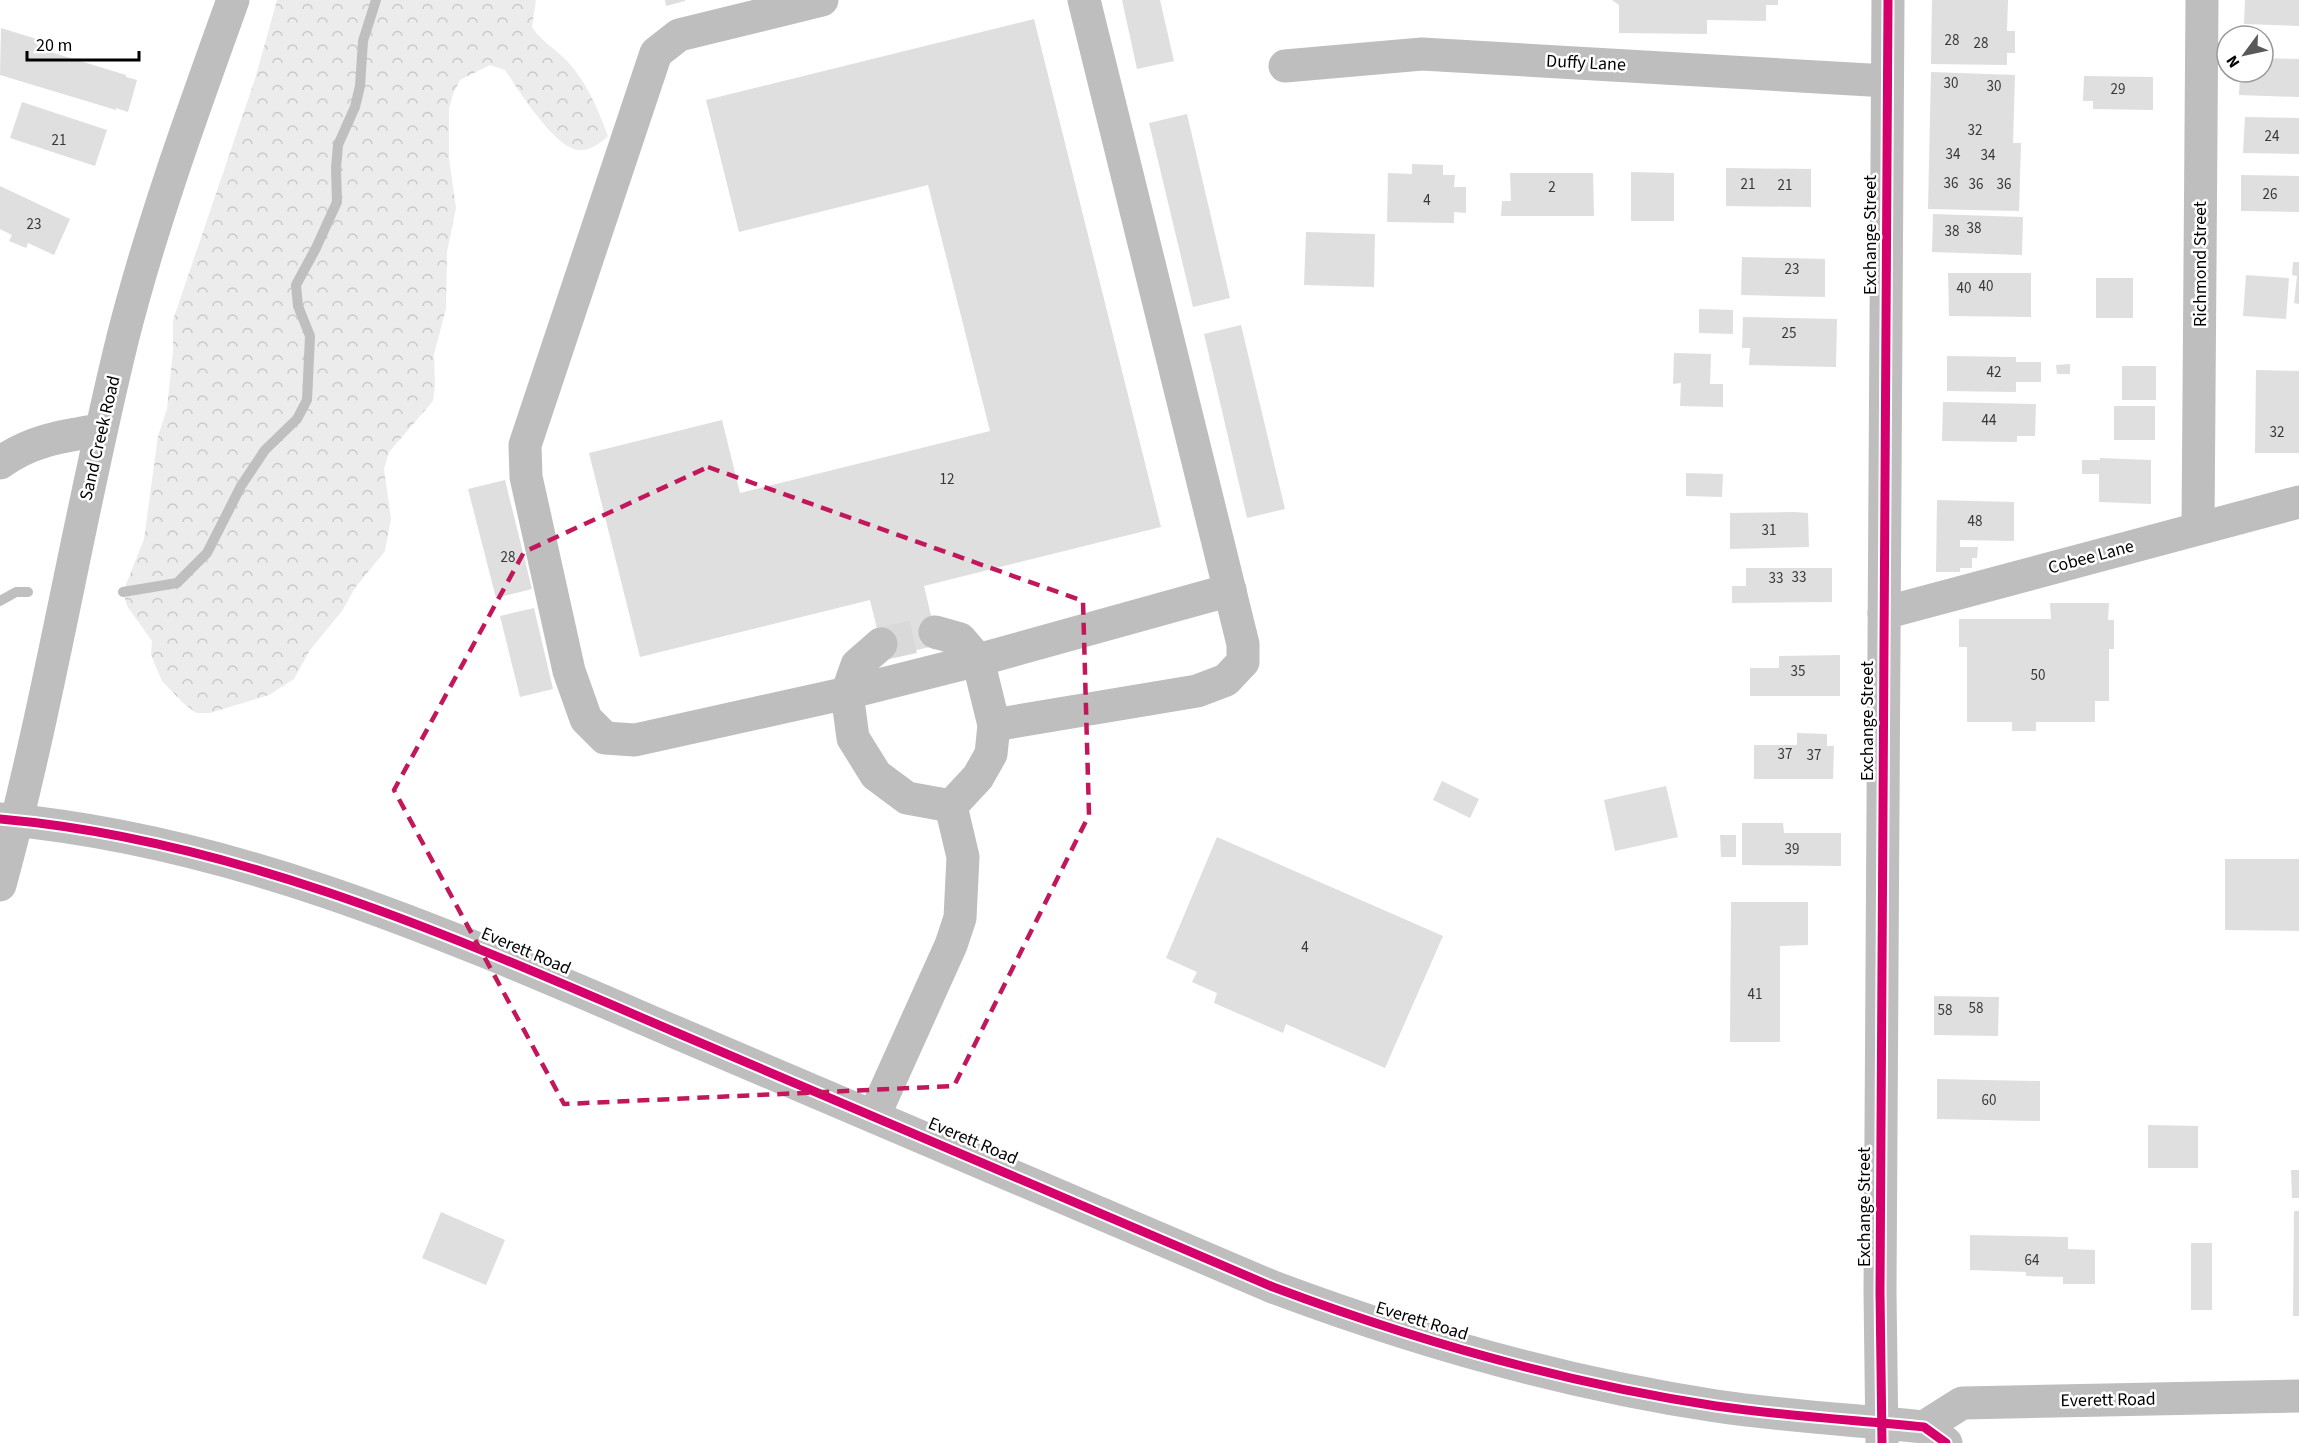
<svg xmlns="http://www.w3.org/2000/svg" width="2299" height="1443" font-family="'Source Sans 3',sans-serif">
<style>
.forest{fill:url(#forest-crowns)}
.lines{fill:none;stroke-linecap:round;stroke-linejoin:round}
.stream{stroke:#bfbfbf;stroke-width:10}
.building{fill:#dfdfdf}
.minor-tunnel{stroke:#d9d9d9;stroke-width:33;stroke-dasharray:33 16;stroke-linecap:butt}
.minor{stroke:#bebebe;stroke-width:33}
.cycleway-casing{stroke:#fff;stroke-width:13}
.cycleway{stroke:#d6006c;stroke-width:9}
.marked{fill:none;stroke:#c2185b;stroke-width:4.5;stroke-dasharray:12 8;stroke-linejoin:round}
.labels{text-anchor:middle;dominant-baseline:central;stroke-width:5;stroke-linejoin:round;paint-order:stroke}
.number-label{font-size:15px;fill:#383838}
.street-label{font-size:18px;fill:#000;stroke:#fff}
</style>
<defs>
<pattern id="forest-crowns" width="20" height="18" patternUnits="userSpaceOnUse" patternTransform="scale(1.5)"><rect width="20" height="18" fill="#ececec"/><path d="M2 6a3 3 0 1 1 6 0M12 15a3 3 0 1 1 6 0" fill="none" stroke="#c9c9c9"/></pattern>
</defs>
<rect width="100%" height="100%" fill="#fff"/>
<path class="forest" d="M277 0H536L532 27C541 41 553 47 565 59 586 80 598 109 608 136 600 143 591 151 579 150 555 149 518 89 505 70L490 65 460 80 453 94 449 109V158L456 208 447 252 446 309 434 354 435 385 433 401 389 452 384 469 391 519 385 551 355 588 342 611 310 650 294 679 269 695 210 713H196L182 702 162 681 151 655 152 641 127 606 123 592 144 539 158 436 167 409 173 350V320L255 79Z"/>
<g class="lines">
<g class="stream">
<path d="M123 592 177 583 207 553 241 486 265 450 297 419 307 400 310 336 298 306 296 285 316 248 337 202 336 168 338 145 355 107 360 86 363 41 376 0"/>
<path d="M0 601 16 592H28"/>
</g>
</g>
<g class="building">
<path d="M665 0H685V1L666 6Z"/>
<path d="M1122 0H1160L1174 61 1137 69Z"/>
<path d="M1612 0H1778V5H1766V21L1707 20V34L1619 33V5Z"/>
<path d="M1932 0H2008L2007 31H2015V53H2007V65L1931 64Z"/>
<path d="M2245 0H2299V26L2244 24Z"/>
<path d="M1034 19 1161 527 924 586 938 645 884 658 870 600 640 657 589 453 722 420 740 493 990 431 928 185 739 232 706 100Z"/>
<path d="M1 28 43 41 41 49 126 75V77L137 80 128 112 116 108V110L0 75Z"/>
<path d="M2263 58 2299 59V97L2239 95 2240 72H2263Z"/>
<path d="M1931 72 2015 75 2013 143H2021L2019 211 1928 209Z"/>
<path d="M2084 76 2153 77V110L2093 109V101H2083Z"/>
<path d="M22 102 107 130 95 166 10 138Z"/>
<path d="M1187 114 1230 298 1193 307 1149 123Z"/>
<path d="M2245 117 2299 118V154L2243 153Z"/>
<path d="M1412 164 1443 165V175H1455L1454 187H1466V213L1454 212V223L1387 222 1388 173 1412 174Z"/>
<path d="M1726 168 1811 169V207L1726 206Z"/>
<path d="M1631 172 1674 173V221H1631Z"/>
<path d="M1510 173H1593L1594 216H1501L1502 201H1511Z"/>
<path d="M2241 175 2299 176V212L2241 211Z"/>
<path d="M0 186 70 219 54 255 28 243 26 248 9 241 12 235 0 229Z"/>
<path d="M1933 214 2023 217 2022 255 1932 252Z"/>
<path d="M1306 232 1375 234 1374 287 1304 285Z"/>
<path d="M1742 257 1825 259V297L1741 295Z"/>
<path d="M2293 262H2299V304L2294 303 2297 276 2292 275Z"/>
<path d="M1948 273H2031V317L1949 316Z"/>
<path d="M2246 275 2289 278 2286 319 2243 316Z"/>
<rect x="2096" y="278" width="37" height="40"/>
<path d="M1699 309 1733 310V334L1699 333Z"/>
<path d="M1743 317 1837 319 1836 367 1749 365 1750 348H1742Z"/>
<path d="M1241 325 1285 509 1247 518 1204 334Z"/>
<path d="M1674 353 1711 354 1710 384H1723V407L1680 406 1681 383 1673 384Z"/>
<path d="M1947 356 2016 357V362H2041V382H2016V392L1947 391Z"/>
<path d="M2070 364V374H2057L2056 365Z"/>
<rect x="2122" y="366" width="34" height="34"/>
<path d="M2256 370 2299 371V453H2255Z"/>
<path d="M1943 402 2036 404 2035 436H2017V442L1942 441Z"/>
<rect x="2114" y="406" width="41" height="34"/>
<path d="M2100 458 2151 460V504L2099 502V474H2082V460H2100Z"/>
<path d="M1686 473 1723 474 1722 497 1686 496Z"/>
<path d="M505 480 532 589 496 598 468 489Z"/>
<path d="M1937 500 2014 502V541L1960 540V547H1978L1977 558H1972V568H1960V572H1936Z"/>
<path d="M1794 512 1808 513 1809 547 1730 549V513Z"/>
<path d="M1746 568H1832V602L1732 603V586H1746Z"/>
<path d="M2050 603H2109L2108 620H2114V649H2109V701H2095V722H2036V731H2012V722H1967V647H1959V619H2051Z"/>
<path d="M534 608 553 689 520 697 500 616Z"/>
<path d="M1840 655V696H1750V668H1779V656Z"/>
<path d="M1797 733 1827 734V746H1834L1833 779H1754V745H1797Z"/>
<path d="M1442 781 1479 799 1470 818 1433 800Z"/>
<path d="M1666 786 1678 837 1615 851 1604 800Z"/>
<path d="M1742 823H1783L1784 833H1841V866L1742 865Z"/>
<path d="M1720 835H1736V857H1721Z"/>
<path d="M1217 837 1443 936 1385 1068 1286 1024 1283 1033 1214 1003 1217 993 1192 982 1197 972 1166 958Z"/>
<path d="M2225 859H2299V931L2225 930Z"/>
<path d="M1731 902H1808V945L1780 946V1042H1730Z"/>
<path d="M1934 996 1999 997 1998 1036 1934 1035Z"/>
<path d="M1937 1079 2040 1081V1121L1937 1119Z"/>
<path d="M2148 1125 2198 1126V1168H2148Z"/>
<path d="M2291 1170H2299V1198H2292Z"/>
<path d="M2294 1211H2299V1316H2293Z"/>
<path d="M441 1212 505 1240 486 1285 422 1258Z"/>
<path d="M1970 1235 2068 1237V1249L2095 1250V1284H2063V1277L2026 1276V1272L1970 1270Z"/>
<rect x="2191" y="1243" width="21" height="67"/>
</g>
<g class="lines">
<path class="minor-tunnel" d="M881 644 935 632"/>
<g class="minor">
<path d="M822 0 679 35 656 53 525 445 526 477 569 671 586 719 605 738 635 740 847 693 978 660 1230 590"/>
<path d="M1285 66 1422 54 1887 81"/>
<path d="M0 463C31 440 64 436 101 430"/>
<path d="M2198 528 2202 0"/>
<path d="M1884 613 2299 502"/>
<path d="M935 632 960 639 978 660 994 725 991 754 978 777 951 806"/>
<path d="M881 644 857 665 847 693 853 738 876 775 907 798 951 806"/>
<path d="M994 725 1197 691 1226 680 1243 662V644L1084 0"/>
<path d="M0 819C239 840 458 939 675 1032 875 1116 1074 1202 1273 1287 1417 1341 1564 1383 1716 1406 1784 1416 1854 1420 1924 1427L1946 1443"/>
<path d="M0 885C49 705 78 519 123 337 152 223 193 111 233 0"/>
<path d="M874 1116 951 945 960 918 963 857 951 806"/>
<path d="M1924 1427 1962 1403 2299 1396"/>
<path d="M1882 1443 1880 1292 1888 0"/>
</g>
<defs>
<g id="cycleway">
<path d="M0 819C239 840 458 939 675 1032 875 1116 1074 1202 1273 1287 1417 1341 1564 1383 1716 1406 1784 1416 1854 1420 1924 1427L1946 1443"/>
<path d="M1882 1443 1880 1292 1888 0"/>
</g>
</defs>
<use href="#cycleway" class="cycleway-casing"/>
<use href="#cycleway" class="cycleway"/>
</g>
<path class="marked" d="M708 467 1083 601 1089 815 954 1086 564 1104 394 790 524 552Z"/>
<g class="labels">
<g class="number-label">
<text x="1952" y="40">28</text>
<text x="1981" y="43">28</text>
<text x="1951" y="83">30</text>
<text x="1994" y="86">30</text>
<text x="2118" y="89">29</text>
<text x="1975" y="130">32</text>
<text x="2272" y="136">24</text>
<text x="59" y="140">21</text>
<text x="1953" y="154">34</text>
<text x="1988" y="155">34</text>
<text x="1951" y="183">36</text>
<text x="1748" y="184">21</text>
<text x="1976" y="184">36</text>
<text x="2004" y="184">36</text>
<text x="1785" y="185">21</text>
<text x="1552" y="187">2</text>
<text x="2270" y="194">26</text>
<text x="1427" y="200">4</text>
<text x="34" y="224">23</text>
<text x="1974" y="228">38</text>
<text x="1952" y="231">38</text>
<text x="1792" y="269">23</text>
<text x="1986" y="286">40</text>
<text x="1964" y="288">40</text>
<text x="1789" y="333">25</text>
<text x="1994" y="372">42</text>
<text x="1989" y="420">44</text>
<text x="2277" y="432">32</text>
<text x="947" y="479">12</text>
<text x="1975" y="521">48</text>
<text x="1769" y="530">31</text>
<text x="508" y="557">28</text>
<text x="1799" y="577">33</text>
<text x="1776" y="578">33</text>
<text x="1798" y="671">35</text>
<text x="2038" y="675">50</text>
<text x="1785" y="754">37</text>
<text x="1814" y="755">37</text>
<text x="1792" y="849">39</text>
<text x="1305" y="947">4</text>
<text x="1755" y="994">41</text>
<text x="1976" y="1008">58</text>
<text x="1945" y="1010">58</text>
<text x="1989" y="1100">60</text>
<text x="2032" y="1260">64</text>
</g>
<g class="street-label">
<text transform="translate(1586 63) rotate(3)">Duffy Lane</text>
<text transform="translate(1870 235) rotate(-90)">Exchange Street</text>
<text transform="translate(2200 264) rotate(-90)">Richmond Street</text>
<text transform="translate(100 438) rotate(-77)">Sand Creek Road</text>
<text transform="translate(2091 557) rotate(-15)">Cobee Lane</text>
<text transform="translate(1867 721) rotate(-90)">Exchange Street</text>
<text transform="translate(526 951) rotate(23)">Everett Road</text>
<text transform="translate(973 1141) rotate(23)">Everett Road</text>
<text transform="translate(1864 1207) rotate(-90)">Exchange Street</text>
<text transform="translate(1422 1321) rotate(17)">Everett Road</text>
<text transform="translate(2108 1400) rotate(-1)">Everett Road</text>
</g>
</g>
<g transform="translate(2245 54) rotate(237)"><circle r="28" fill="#ffffff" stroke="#999999" stroke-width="1.5"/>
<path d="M0-4.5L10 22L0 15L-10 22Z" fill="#595959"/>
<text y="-9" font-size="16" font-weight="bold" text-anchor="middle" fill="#000000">N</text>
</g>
<path d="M27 51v9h112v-9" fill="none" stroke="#000000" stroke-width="3"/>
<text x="36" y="51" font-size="18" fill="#000000" stroke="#ffffff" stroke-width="4.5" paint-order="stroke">20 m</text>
</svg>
